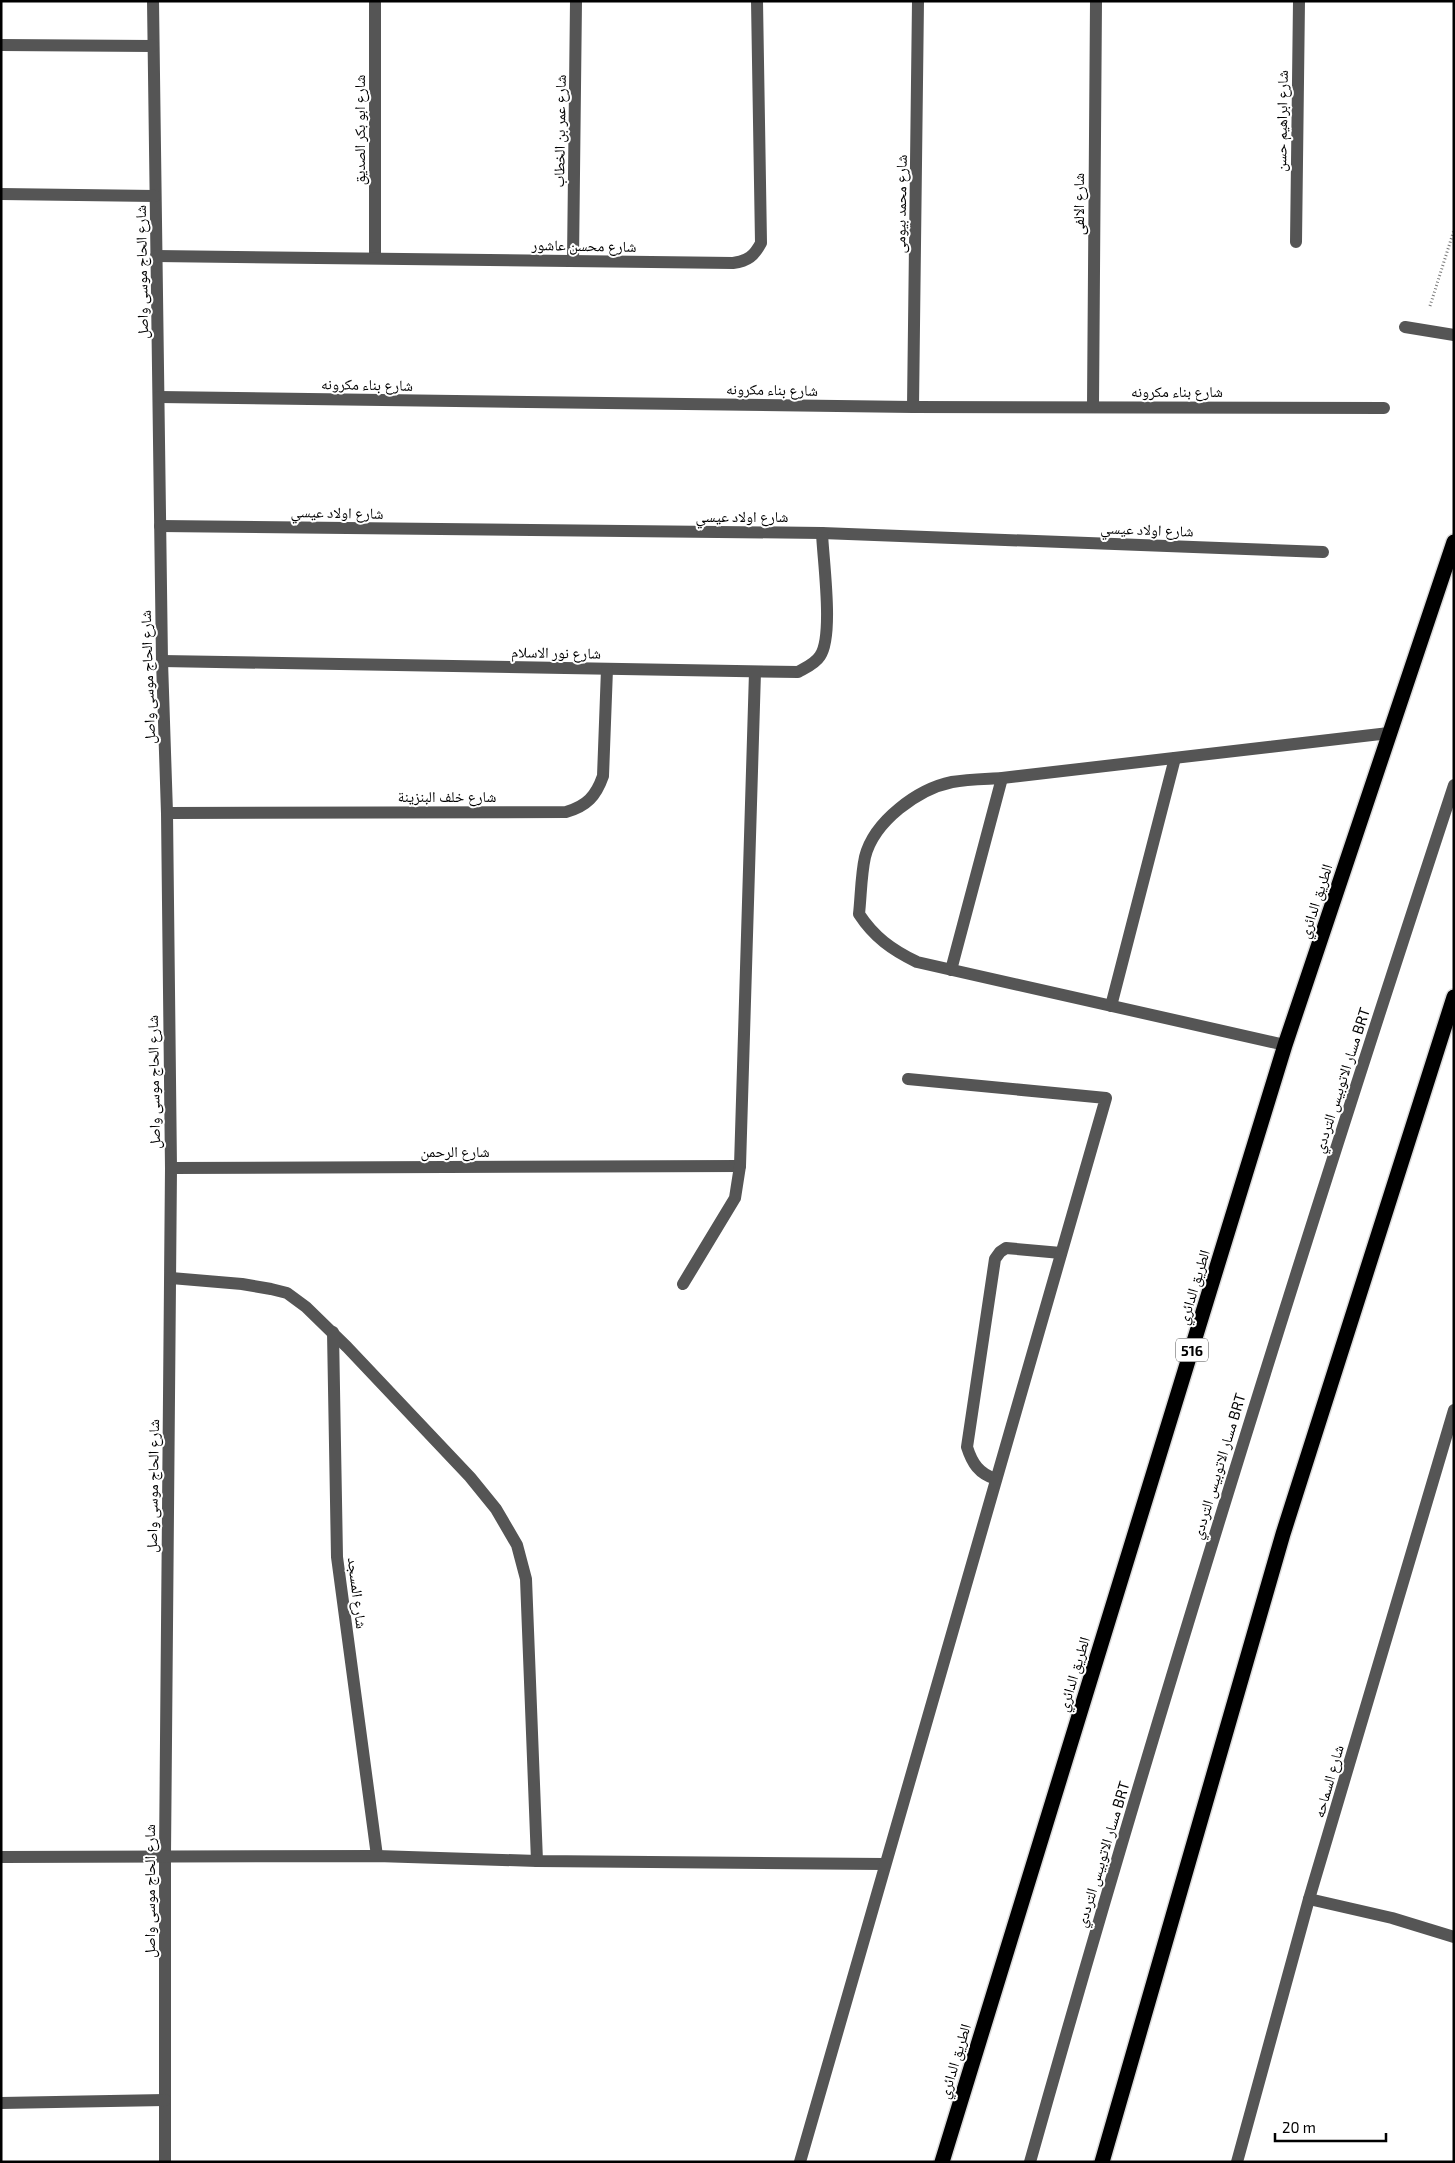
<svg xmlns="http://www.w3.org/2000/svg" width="1455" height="2163" font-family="'Exo 2','Noto Naskh Arabic',sans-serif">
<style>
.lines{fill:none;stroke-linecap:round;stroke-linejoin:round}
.highway-casing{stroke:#dbdbdb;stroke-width:18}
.path{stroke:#777;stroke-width:3;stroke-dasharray:1 2.5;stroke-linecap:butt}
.minor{stroke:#555;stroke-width:12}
.highway{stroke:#000;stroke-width:15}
.labels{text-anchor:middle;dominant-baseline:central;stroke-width:4;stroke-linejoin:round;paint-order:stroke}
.shield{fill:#fff;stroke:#4c4c4c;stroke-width:1}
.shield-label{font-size:14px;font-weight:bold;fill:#000}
.street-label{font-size:15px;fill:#000;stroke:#fff}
</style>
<rect width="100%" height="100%" fill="#fff"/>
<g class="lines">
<defs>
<g id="highway">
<path d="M942 2162 1285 1045 1454 542"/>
<path d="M1102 2162 1283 1534 1454 997"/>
</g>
</defs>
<use href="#highway" class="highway-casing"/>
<path class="path" d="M1430 306 1454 230"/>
<g class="minor">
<path d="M153 1 162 661 167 813 171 1168 165 1855V2162"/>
<path d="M375 1V258"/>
<path d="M1 45 153 46"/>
<path d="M1 194 155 196"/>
<path d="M1296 242 1299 1"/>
<path d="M156 256 733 263C748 261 754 256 761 243L757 1"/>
<path d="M573 261 576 1"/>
<path d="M1405 327 1454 335"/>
<path d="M159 397 913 407 1384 408"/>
<path d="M1093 406 1096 1"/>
<path d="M913 407 918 1"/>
<path d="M160 526 822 533 1323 552"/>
<path d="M162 661 798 672C805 668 815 664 820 656 834 636 823 560 822 533"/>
<path d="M167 813 566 812C587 806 596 796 603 776L607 669"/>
<path d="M951 970 1002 778"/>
<path d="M1111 1006 1175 758"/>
<path d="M1285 1045 917 962C892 950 874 937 859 914 861 896 861 875 865 857 874 821 918 789 952 782 968 779 986 779 1002 778L1389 733"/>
<path d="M171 1168 740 1166"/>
<path d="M171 1278 242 1284 271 1289 287 1293 306 1307 347 1347 470 1477 496 1509 517 1545 526 1579 537 1861"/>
<path d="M683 1284 735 1198 740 1166 755 672"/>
<path d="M333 1332 337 1557 377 1856"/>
<path d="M996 1479C979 1474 972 1463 967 1447L995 1259 1000 1252 1006 1248 1061 1253"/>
<path d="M1 1857 377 1856 537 1861 884 1864"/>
<path d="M1309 1899 1392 1918 1454 1937"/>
<path d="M1 2103 165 2100"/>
<path d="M800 2162 1106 1098 908 1079"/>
<path d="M1030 2162C1160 1699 1304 1241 1454 785"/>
<path d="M1237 2162 1309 1899 1454 1410"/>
</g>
<use href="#highway" class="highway"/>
</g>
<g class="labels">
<rect class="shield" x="1176" y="1338.5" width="32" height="23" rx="4"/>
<g class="shield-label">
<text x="1192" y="1350">516</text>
</g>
<g class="street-label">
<text transform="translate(1281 121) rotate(-89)">شارع ابراهيم حسن</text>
<text transform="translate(359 130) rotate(-90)">شارع ابو بكر الصديق</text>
<text transform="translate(559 131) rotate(-89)">شارع عمر بن الخطاب</text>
<text transform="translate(900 204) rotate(-89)">شارع محمد بيومى</text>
<text transform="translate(1078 204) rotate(-90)">شارع الالفى</text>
<text transform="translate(584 245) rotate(1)">شارع محسن عاشور</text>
<text transform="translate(141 272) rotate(-91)">شارع الحاج موسى واصل</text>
<text transform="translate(367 384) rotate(1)">شارع بناء مكرونه</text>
<text transform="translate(772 389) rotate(1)">شارع بناء مكرونه</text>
<text x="1177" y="391">شارع بناء مكرونه</text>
<text transform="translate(337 512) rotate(1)">شارع اولاد عيسي</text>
<text x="742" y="516">شارع اولاد عيسي</text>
<text transform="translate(1147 529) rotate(2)">شارع اولاد عيسي</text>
<text transform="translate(556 652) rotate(1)">شارع نور الاسلام</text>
<text transform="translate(147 677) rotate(-92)">شارع الحاج موسى واصل</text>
<text x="447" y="796">شارع خلف البنزينة</text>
<text transform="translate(1315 901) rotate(-72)">الطريق الدائري</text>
<text transform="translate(1341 1080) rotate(-72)">مسار الاتوبيس الترددي BRT</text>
<text transform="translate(153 1082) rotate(-91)">شارع الحاج موسى واصل</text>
<text x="455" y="1151">شارع الرحمن</text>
<text transform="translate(1193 1287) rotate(-73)">الطريق الدائري</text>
<text transform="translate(1218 1466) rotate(-73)">مسار الاتوبيس الترددي BRT</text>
<text transform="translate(152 1486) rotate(-89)">شارع الحاج موسى واصل</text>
<text transform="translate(358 1593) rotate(83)">شارع المسجد</text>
<text transform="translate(1073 1674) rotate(-73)">الطريق الدائري</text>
<text transform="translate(1328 1781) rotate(-74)">شارع السماحه</text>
<text transform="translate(1102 1854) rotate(-73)">مسار الاتوبيس الترددي BRT</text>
<text transform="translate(149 1891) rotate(-90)">شارع الحاج موسى واصل</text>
<text transform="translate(954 2061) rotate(-73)">الطريق الدائري</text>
</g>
</g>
<rect width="1455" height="2163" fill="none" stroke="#000000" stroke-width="5"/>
<path d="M1275 2133v8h111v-8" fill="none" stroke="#000000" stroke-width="2.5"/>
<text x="1282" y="2133" font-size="15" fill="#000000" stroke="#ffffff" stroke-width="4" paint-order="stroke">20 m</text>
</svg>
